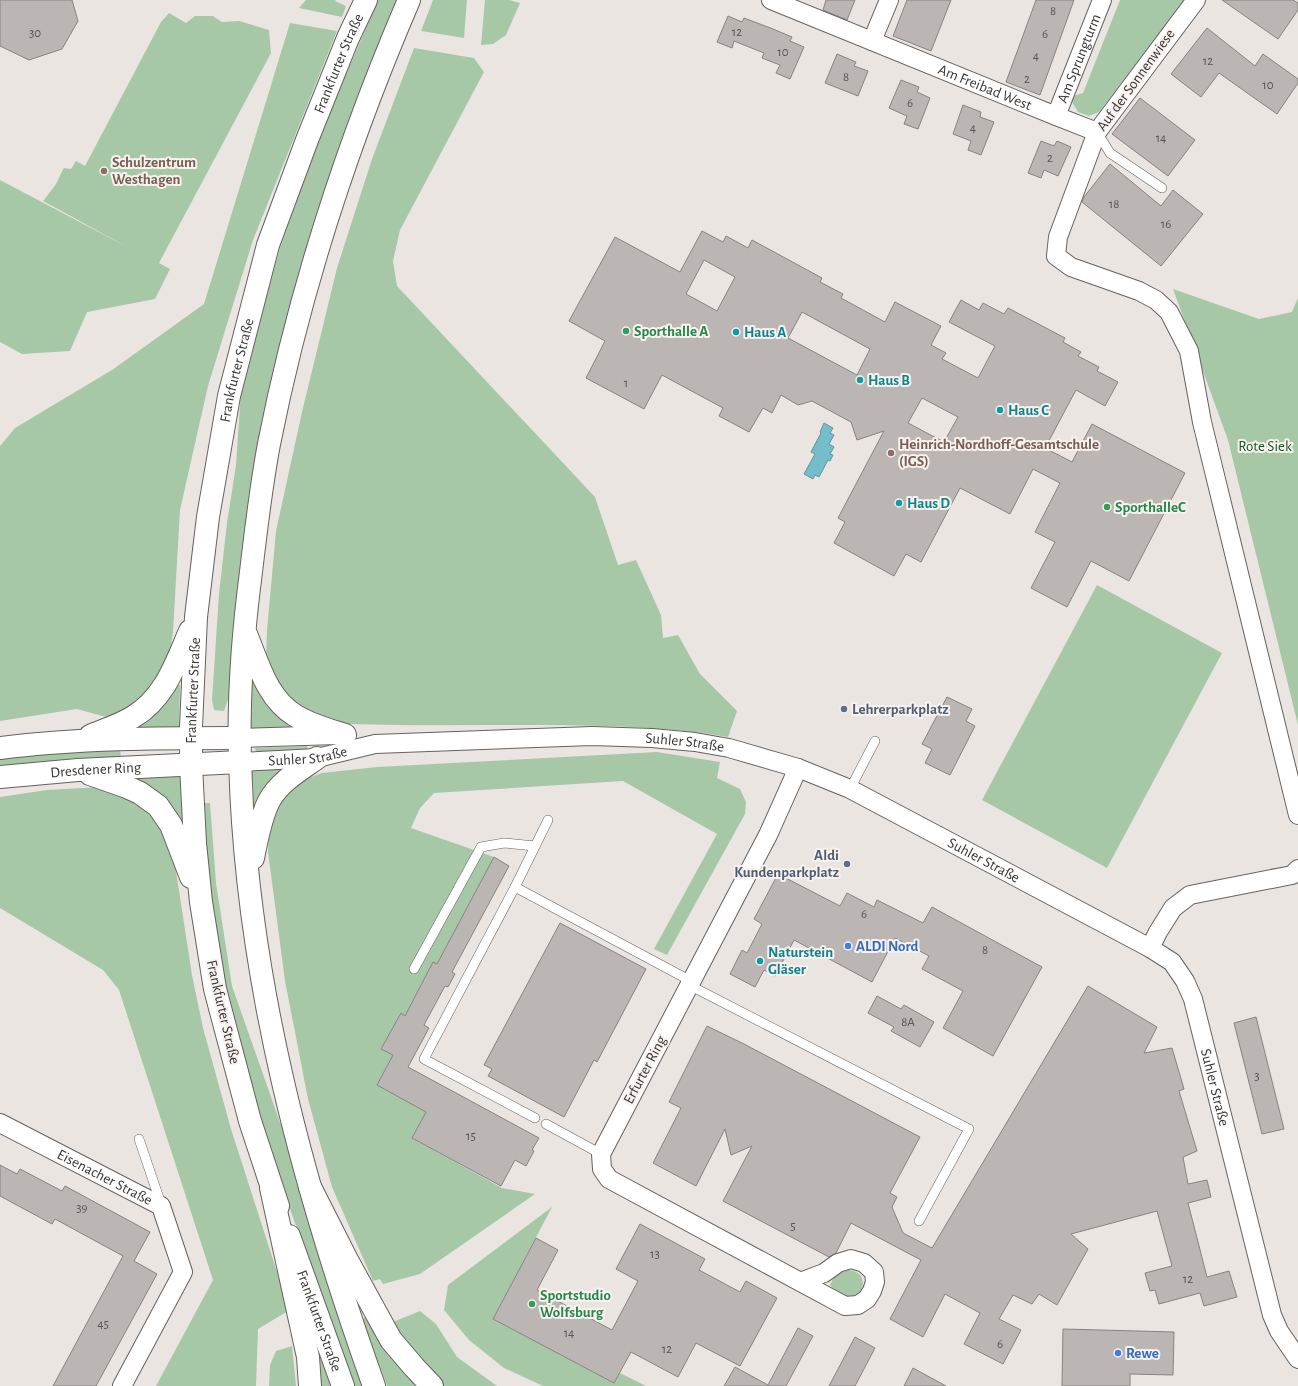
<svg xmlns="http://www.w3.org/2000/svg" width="1298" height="1386" font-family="'Alegreya Sans',sans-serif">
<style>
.green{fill:#a7c8a7}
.water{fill:#75bdca;stroke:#62949d}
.building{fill:#bbb5b3;stroke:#888280;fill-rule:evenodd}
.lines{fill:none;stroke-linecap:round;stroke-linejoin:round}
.service-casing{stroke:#66615f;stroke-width:10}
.minor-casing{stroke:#66615f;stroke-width:20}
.tertiary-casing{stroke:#66615f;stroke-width:24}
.trunk-casing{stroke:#66615f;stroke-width:24}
.service{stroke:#fff;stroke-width:9}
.minor{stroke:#fff;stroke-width:18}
.tertiary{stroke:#fff;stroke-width:22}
.trunk{stroke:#fff;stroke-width:22}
.education-dot{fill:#8d6e63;stroke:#f8f2ef;stroke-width:1.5}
.leisure-dot{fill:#2e9e5b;stroke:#f8f2ef;stroke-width:1.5}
.culture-dot{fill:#0f9aa8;stroke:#f8f2ef;stroke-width:1.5}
.service-dot{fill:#5c6f8a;stroke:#f8f2ef;stroke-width:1.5}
.shop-dot{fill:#3f7fe0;stroke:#f8f2ef;stroke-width:1.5}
.labels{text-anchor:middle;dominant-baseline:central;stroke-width:4;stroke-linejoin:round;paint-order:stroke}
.number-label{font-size:13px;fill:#585453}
.street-label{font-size:15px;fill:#373433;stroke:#f8f2ef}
.education-label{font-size:15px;font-weight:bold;fill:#785e54;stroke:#f8f2ef;text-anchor:start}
.leisure-label{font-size:15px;font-weight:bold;fill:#27864d;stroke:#f8f2ef;text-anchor:start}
.culture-label{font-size:15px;font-weight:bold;fill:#0d838f;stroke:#f8f2ef;text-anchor:start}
.park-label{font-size:15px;fill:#16531d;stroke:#f8f2ef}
.service-label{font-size:15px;font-weight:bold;fill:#4e5e75;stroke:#f8f2ef;text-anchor:start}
.shop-label{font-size:15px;font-weight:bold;fill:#366cbe;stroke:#f8f2ef;text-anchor:start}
</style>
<rect width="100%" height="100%" fill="#ebe5e2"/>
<g class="green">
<path d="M306 0H336L335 1 346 6 342 17 299 8Z"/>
<path d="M378 0H398L303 261 230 694 224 711 214 710 212 700 219 594 227 523 236 465 241 390 279 251 321 133Z"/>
<path d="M433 0H467L464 38 421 31Z"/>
<path d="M485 0H509L520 3 506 35 493 44 481 45Z"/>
<path d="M1120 0H1185L1099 112 1089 116 1078 112 1072 102 1073 96 1083 93Z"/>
<path d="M169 13 186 23 195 16H213L222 22 239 21 269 30 271 53 159 263 170 269 155 299 87 312 70 351 22 354 0 342V180L131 249 43 201C47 196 50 192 54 187 58 182 60 174 64 168L71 169 76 161 85 166 161 22Z"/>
<path d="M290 23 337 31 253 240 208 386 180 510 173 632 170 652 156 687 124 712 106 717 77 709 0 721V446L15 428 112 370 204 304Z"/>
<path d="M414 48 474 58 484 72 400 230 393 261 397 286 595 497 618 565 636 560 661 615 663 638 678 635 700 674 737 711 728 737C666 726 606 726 543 725 478 725 413 726 348 724L318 718 286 699 266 659 267 630 276 531 302 412 337 268 372 159Z"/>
<path d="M1173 289 1259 319 1292 312 1298 298V725L1228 440Z"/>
<path d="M1097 585 1222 653 1107 868 982 800Z"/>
<path d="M252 676 295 727 250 728Z"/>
<path d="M174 685H180L179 727 135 728Z"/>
<path d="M307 746 308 750 256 752 255 748Z"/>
<path d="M120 749 121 758 0 767V757Z"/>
<path d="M657 752 720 762 717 778 740 789 746 802 745 814 667 955 654 949 717 834 623 781 434 793 420 808 411 828 494 857 437 964 433 962 405 1016 401 1013 381 1049 393 1055 377 1085 426 1112 412 1138 502 1188 535 1194 420 1274 383 1284 380 1279 373 1281 332 1187 308 1099 285 981 268 852 269 826 277 805 290 789 305 779 322 773 377 767Z"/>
<path d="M285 769 253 814 251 770Z"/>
<path d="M181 775 183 827 131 777Z"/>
<path d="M100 787 153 810 172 845 192 975 203 1028 231 1129 277 1272 288 1311 258 1329 256 1386H156L213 1280 119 990 103 970 0 908V797L47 790Z"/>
<path d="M205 803H210L216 883 232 986 283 1131 305 1207 365 1386H355L291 1212 265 1137 225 986 209 883 204 823Z"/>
<path d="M552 1207 493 1319 614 1383 620 1373 646 1386H543L504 1368 469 1340 444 1310 448 1285Z"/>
<path d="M847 1270C873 1270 864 1306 843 1295 837 1292 834 1290 830 1285L834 1277Z"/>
<path d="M420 1311 436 1324 457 1357 497 1386H444L438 1381 400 1335 393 1322Z"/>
<path d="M370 1316 418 1386H387L362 1319Z"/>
<path d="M292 1346 296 1386H269L270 1365 276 1351Z"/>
<path d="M316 1352H319L332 1386H318Z"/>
</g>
<path class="water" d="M824 423 833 428 830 433 834 435 829 444 834 447 830 454 833 455 830 461 828 460 819 477 815 475 813 479 804 474 815 454 811 452 821 433 820 432Z"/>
<g class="building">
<path d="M0 0H72L78 21 62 49 29 60 0 46Z"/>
<path d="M826 0H855L847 20 823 10Z"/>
<path d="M907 0H951L931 51 893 36Z"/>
<path d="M1036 0H1074L1040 95 1006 82Z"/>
<path d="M1222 0H1293L1298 3V10L1278 39Z"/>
<path d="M728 16 742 22 744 18 773 29 792 37 790 41 804 47 790 79 776 73 780 65 762 58 764 53 734 41 732 48 717 42Z"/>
<path d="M1207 28 1255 66 1263 54 1298 79V83L1277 114 1219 73 1201 97 1171 74Z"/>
<path d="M837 54 856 62 854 66 868 71 858 96 825 83Z"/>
<path d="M901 80 919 87 917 92 930 98 918 129 904 124 907 116 889 108Z"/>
<path d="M1140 98 1195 140 1168 176 1112 134Z"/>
<path d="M963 105 981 112 980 117 994 122 981 155 968 150 971 141 953 134Z"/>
<path d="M1041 141 1054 146 1057 141 1071 147 1058 176 1044 170 1041 178 1028 173Z"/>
<path d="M1110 164 1161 206 1173 190 1203 214 1161 266 1082 202 1084 197Z"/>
<path d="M702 231 723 242 726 236 748 248 752 240 822 278 820 282 843 294 841 298 885 322 895 302 941 326 931 345 946 353 942 359 978 378 995 346 949 322 961 300 979 310 983 303 1004 314 1008 308 1065 338 1063 342 1081 352 1078 356 1099 367 1097 371 1118 382 1105 406 1076 390 1045 448 1072 462 1092 424 1185 473 1129 581 1091 561 1067 607 1031 588 1055 542 1035 532 1060 483 1033 469 1010 514 960 488 921 562 906 554 894 576 834 543 845 522 838 518 884 431 857 440 851 422 812 401 798 405 781 395 772 413 763 408 749 432 719 416 723 408 662 375 644 409 586 378 605 341 569 321 615 237 680 272ZM704 260 735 277 717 311 686 294ZM802 312 870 349 857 375 788 338ZM922 398 958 417 944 442 908 423Z"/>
<path d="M947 697 972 709 966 721 975 726 950 775 925 763 932 749 922 744Z"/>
<path d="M494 857 509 866 452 972 455 974 448 987 445 986 424 1025 429 1028 408 1067 539 1138 532 1150 534 1151 526 1166 515 1160 501 1186 412 1138 426 1112 377 1085 393 1055 381 1049 401 1013 405 1016 433 962 437 964Z"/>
<path d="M778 874 840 906 847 893 874 907 877 900 923 923 932 907 1042 967 993 1056 943 1028 963 991 922 969 929 956 895 938 872 982 794 940 775 976 764 970 755 987 730 974 742 950 747 953 762 924 754 919Z"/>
<path d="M560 923 646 969 597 1062 594 1060 564 1117 488 1076 492 1069 484 1065Z"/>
<path d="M1088 986 1157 1027 1144 1053 1172 1048 1184 1089 1179 1091 1197 1151 1183 1157 1188 1184 1207 1180 1211 1197 1188 1203 1207 1277 1229 1271 1237 1297 1204 1306 1200 1293 1159 1304 1155 1290 1150 1291 1145 1273 1172 1266 1157 1211 1071 1234 1088 1249 1057 1305 1039 1294 1032 1304 1013 1295 999 1319 1021 1330 1003 1364 964 1344 980 1313 945 1294 923 1337 890 1319 921 1260 851 1223 836 1253 829 1257 723 1201 752 1146 731 1155 725 1129 696 1186 653 1163 681 1108 669 1102 707 1026 744 1044 920 1137 890 1193 897 1197 892 1207 903 1233 932 1248Z"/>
<path d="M877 996 901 1009 904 1005 934 1022 920 1047 891 1031 894 1027 868 1013Z"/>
<path d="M1256 1017 1284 1129 1262 1134 1234 1023Z"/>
<path d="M0 1165 17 1174 20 1169 62 1191 65 1186 150 1232 134 1261 157 1274 96 1386H53L123 1256 55 1219 52 1224 0 1196Z"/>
<path d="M640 1224 705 1259 699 1270 740 1292 746 1281 777 1298 740 1366 696 1343 678 1377 631 1352 614 1383 493 1319 536 1238 558 1250 537 1290 612 1330 638 1281 616 1269Z"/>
<path d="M798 1328 813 1336 786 1386H724L735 1367 768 1385Z"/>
<path d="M1063 1329 1174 1332 1173 1375 1130 1374V1386H1062Z"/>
<path d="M855 1337 875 1348 855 1386H829Z"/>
<path d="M913 1368 946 1386H904Z"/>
</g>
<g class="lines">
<defs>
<g id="service">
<path d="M1097 132 1110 153 1162 188"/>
<path d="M850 789 875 741"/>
<path d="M515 887 548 820"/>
<path d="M414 969 481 847 504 843 535 846"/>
<path d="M689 985 969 1129 919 1221"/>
<path d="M535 1118 424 1059 515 887 691 981"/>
<path d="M546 1124 601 1154"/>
<path d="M139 1139 161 1204"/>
</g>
<g id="minor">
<path id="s1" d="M771 0 1056 116 1097 132"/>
<path d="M1196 0 1097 132 1058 237 1056 256 1071 267 1139 291 1156 300 1169 312 1189 351 1202 422 1298 815"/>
<path d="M872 41 889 0"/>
<path id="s2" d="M1056 116 1102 0"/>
<path d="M239 738 338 735"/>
<path id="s3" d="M240 762 317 758 375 744 592 736 652 738 695 742 729 748 798 768 850 789 1150 948 1172 962 1185 981 1193 999 1272 1315 1279 1331 1298 1359"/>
<path d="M798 768 768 835 601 1154 602 1169 609 1179 845 1306 858 1305 867 1299 872 1291 875 1282 874 1272 864 1263 851 1259 838 1263 824 1273 800 1282"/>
<path d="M1150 948 1158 932 1173 908 1190 895 1292 875 1298 869"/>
<path id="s4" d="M0 1123 161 1206 183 1272 122 1386"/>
</g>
<g id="tertiary">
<path d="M246 634C258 663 267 699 296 716 311 725 329 730 345 735"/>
<path d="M90 736C104 730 120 725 133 717 165 698 176 663 190 631"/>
<path d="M0 748C79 738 159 738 239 738"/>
<path d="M90 774 127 787 140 793 158 806 171 825 191 877"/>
<path id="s5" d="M0 777 78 770 240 762"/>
<path d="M253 858C257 839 260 819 269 801 279 782 300 770 317 758"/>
<path id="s6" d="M278 1206 250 1121 215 989 201 902 195 843 191 765V727L196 617 208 517 229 396 268 245 307 140 348 38 366 0"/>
<path id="s7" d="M289 1236 343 1386"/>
<path d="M374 1386C302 1184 245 974 240 758 238 695 243 633 251 572 256 529 261 486 269 444 299 292 348 142 409 0"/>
</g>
<g id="trunk">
<path d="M310 1187 347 1260 391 1340 414 1367 432 1386"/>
<path d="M271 1188 308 1357 310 1386"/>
</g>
</defs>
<use href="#service" class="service-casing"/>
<use href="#minor" class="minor-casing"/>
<use href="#tertiary" class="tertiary-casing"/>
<use href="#trunk" class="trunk-casing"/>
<use href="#service" class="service"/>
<use href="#minor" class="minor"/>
<use href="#tertiary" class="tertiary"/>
<use href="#trunk" class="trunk"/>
</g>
<g class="education-dot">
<circle cx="104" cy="171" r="4"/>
<circle cx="891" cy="453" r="4"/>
</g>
<g class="leisure-dot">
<circle cx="626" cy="331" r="4"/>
<circle cx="1107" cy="507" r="4"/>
<circle cx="532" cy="1304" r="4"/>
</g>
<g class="culture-dot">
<circle cx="736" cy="332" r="4"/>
<circle cx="860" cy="380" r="4"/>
<circle cx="1000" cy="410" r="4"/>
<circle cx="899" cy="503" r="4"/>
<circle cx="760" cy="961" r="4"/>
</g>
<g class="service-dot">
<circle cx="844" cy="709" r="4"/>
<circle cx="847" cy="864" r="4"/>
</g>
<g class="shop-dot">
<circle cx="848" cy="946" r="4"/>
<circle cx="1118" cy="1353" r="4"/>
</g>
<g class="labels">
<g class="number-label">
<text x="1053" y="11">8</text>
<text x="737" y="32">12</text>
<text x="35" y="33">30</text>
<text x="1045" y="34">6</text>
<text x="783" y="52">10</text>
<text x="1036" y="56">4</text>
<text x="1208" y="61">12</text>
<text x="846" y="77">8</text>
<text x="1027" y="79">2</text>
<text x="1268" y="85">10</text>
<text x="910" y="103">6</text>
<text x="973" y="128">4</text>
<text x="1161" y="138">14</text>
<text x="1050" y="158">2</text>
<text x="1114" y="204">18</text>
<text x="1166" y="224">16</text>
<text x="626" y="383">1</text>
<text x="864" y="914">6</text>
<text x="985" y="950">8</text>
<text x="908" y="1022">8A</text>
<text x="1257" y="1076">3</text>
<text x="471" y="1136">15</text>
<text x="82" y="1208">39</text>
<text x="793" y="1226">5</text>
<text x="655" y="1254">13</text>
<text x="1188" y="1279">12</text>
<text x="103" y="1324">45</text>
<text x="569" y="1333">14</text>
<text x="1000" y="1344">6</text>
<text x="667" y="1349">12</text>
</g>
<g class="street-label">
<text stroke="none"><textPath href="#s2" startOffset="62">Am Sprungturm</textPath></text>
<text stroke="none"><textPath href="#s6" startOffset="1174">Frankfurter Straße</textPath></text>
<text transform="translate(1136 80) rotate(-54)">Auf der Sonnenwiese</text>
<text stroke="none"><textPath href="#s1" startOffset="231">Am Freibad West</textPath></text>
<text stroke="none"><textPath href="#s6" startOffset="850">Frankfurter Straße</textPath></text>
<text stroke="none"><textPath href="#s6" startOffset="526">Frankfurter Straße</textPath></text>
<text stroke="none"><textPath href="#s3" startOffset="447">Suhler Straße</textPath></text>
<text stroke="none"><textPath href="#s3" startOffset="68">Suhler Straße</textPath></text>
<text stroke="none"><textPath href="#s5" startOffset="96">Dresdener Ring</textPath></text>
<text stroke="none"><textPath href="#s3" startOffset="771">Suhler Straße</textPath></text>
<text transform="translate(223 1012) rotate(77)">Frankfurter Straße</text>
<text transform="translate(645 1070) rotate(-62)">Erfurter Ring</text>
<text stroke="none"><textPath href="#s3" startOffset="1119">Suhler Straße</textPath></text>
<text stroke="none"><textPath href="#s4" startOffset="118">Eisenacher Straße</textPath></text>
<text stroke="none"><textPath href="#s7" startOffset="90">Frankfurter Straße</textPath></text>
</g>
<g class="education-label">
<text x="112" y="162">Schulzentrum<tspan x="112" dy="17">Westhagen</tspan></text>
<text x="899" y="444">Heinrich-Nordhoff-Gesamtschule<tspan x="899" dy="17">(IGS)</tspan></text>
</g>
<g class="leisure-label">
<text x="634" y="331">Sporthalle A</text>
<text x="1115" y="507">SporthalleC</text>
<text x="540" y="1295">Sportstudio<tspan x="540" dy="17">Wolfsburg</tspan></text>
</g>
<g class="culture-label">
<text x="744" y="332">Haus A</text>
<text x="868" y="380">Haus B</text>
<text x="1008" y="410">Haus C</text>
<text x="907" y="503">Haus D</text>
<text x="768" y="952">Naturstein<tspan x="768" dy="17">Gläser</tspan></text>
</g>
<g class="park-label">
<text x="1265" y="446">Rote Siek</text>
</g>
<g class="service-label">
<text x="852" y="709">Lehrerparkplatz</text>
<text x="839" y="855" text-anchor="end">Aldi<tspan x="839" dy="17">Kundenparkplatz</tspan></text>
</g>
<g class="shop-label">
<text x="856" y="946">ALDI Nord</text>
<text x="1126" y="1353">Rewe</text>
</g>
</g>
</svg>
